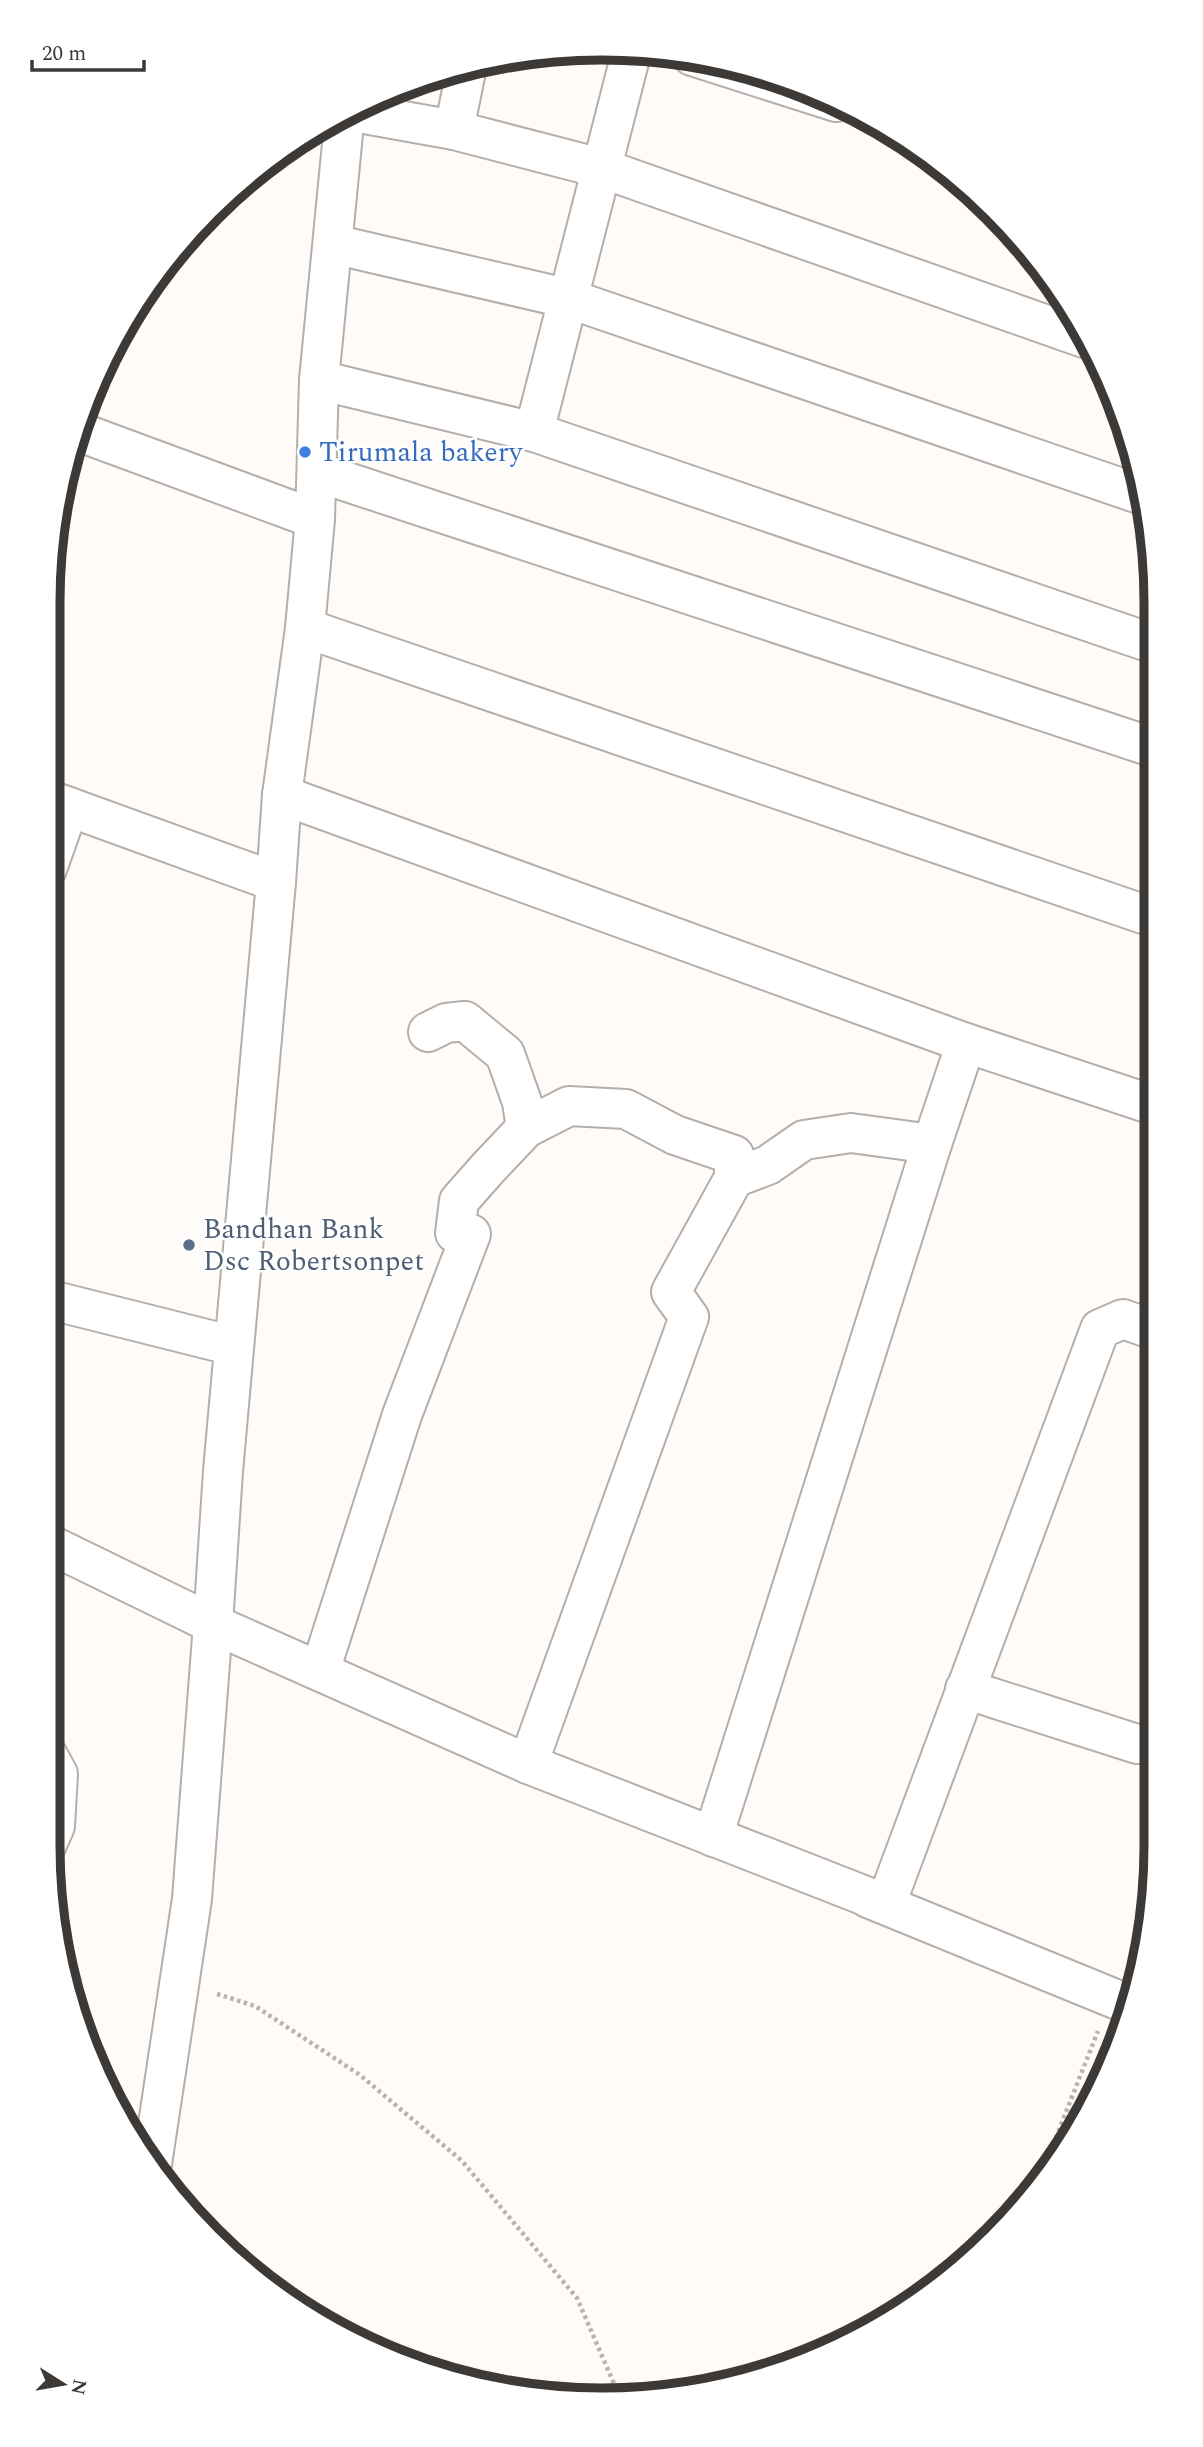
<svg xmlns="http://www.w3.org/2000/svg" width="1203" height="2447" font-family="Spectral,serif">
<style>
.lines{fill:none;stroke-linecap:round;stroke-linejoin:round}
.minor-casing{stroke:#b6aea9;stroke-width:42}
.tertiary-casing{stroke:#b6aea9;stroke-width:42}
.path{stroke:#b6b3b1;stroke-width:4.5;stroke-dasharray:3.5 3.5;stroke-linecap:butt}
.minor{stroke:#fff;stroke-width:38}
.tertiary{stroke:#fff;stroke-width:38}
.shop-dot{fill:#3f7fe0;stroke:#fff;stroke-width:2.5}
.service-dot{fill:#5c6f8a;stroke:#fff;stroke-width:2.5}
.labels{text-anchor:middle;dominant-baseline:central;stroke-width:5;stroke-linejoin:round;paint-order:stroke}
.shop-label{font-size:28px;fill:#366cbe;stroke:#fff;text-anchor:start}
.service-label{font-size:28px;fill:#4e5e75;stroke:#fff;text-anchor:start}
.rim{fill:none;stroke:#3d3937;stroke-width:9}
</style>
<rect width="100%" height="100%" fill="#fefbf9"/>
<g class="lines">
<defs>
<g id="minor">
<path d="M692 56 836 102"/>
<path d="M348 111 454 130 604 169 1084 338"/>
<path d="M454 130 467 66"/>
<path d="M333 244 570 299 1142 495"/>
<path d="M319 380 534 432 632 50"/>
<path d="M77 431 315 519"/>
<path d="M534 432 1151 643"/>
<path d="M317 472 1152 747"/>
<path d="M305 628 1152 917"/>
<path d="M282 795 966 1043 1153 1105"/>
<path d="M47 799 276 882"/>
<path d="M47 869 69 807"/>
<path d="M428 1032 446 1023 465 1021 505 1054 522 1102 526 1128"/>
<path d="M47 1299 234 1346"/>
<path d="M213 1624 528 1764 886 1904 1100 1329 1123 1319 1154 1330"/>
<path d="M320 1671 402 1415 471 1234 455 1233 459 1201 489 1167 526 1128 569 1106 626 1109 675 1135 734 1155V1178"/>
<path d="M965 1689 1137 1744"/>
<path d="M528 1764 689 1317 671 1292 734 1178 768 1165 804 1140 851 1133 932 1144"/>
<path d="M713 1837 932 1144 966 1043"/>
<path d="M47 1844 55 1826 58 1774 47 1754"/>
<path d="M868 1898 1130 2005"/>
</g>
<g id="tertiary">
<path d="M47 1543 213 1624"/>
<path d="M152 2164 192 1899 213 1624 223 1471 276 882 282 795 305 628 315 519 319 380 345 113"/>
</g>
</defs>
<use href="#minor" class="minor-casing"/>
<use href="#tertiary" class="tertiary-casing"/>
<g class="path">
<path d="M217 1994 255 2006 360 2075 462 2161 577 2298 618 2393"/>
<path d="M1033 2189 1051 2150 1098 2031"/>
</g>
<use href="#minor" class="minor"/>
<use href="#tertiary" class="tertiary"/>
</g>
<circle class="shop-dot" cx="305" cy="452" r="7"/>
<circle class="service-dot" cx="189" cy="1245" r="7"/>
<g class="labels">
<g class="shop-label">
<text x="319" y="452">Tirumala bakery</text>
</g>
<g class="service-label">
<text x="203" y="1229">Bandhan Bank<tspan x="203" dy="32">Dsc Robertsonpet</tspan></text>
</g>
</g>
<path d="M0 0H1203V2447H0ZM602 60H602A542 542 0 0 1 1144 602V1846A542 542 0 0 1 602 2388H602A542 542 0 0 1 60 1846V602A542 542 0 0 1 602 60Z" fill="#fff" fill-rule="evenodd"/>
<path class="rim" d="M602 60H602A542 542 0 0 1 1144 602V1846A542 542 0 0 1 602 2388H602A542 542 0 0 1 60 1846V602A542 542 0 0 1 602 60Z"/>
<g transform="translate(63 2384) rotate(101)" stroke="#ffffff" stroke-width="5" paint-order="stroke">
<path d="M0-5L12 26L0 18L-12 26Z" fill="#3d3937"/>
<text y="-10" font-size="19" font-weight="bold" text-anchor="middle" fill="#3d3937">N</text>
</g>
<path d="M32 60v10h112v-10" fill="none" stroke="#3d3937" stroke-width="3.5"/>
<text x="42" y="60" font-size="21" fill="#3d3937" stroke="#ffffff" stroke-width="5" paint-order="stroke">20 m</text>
</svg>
